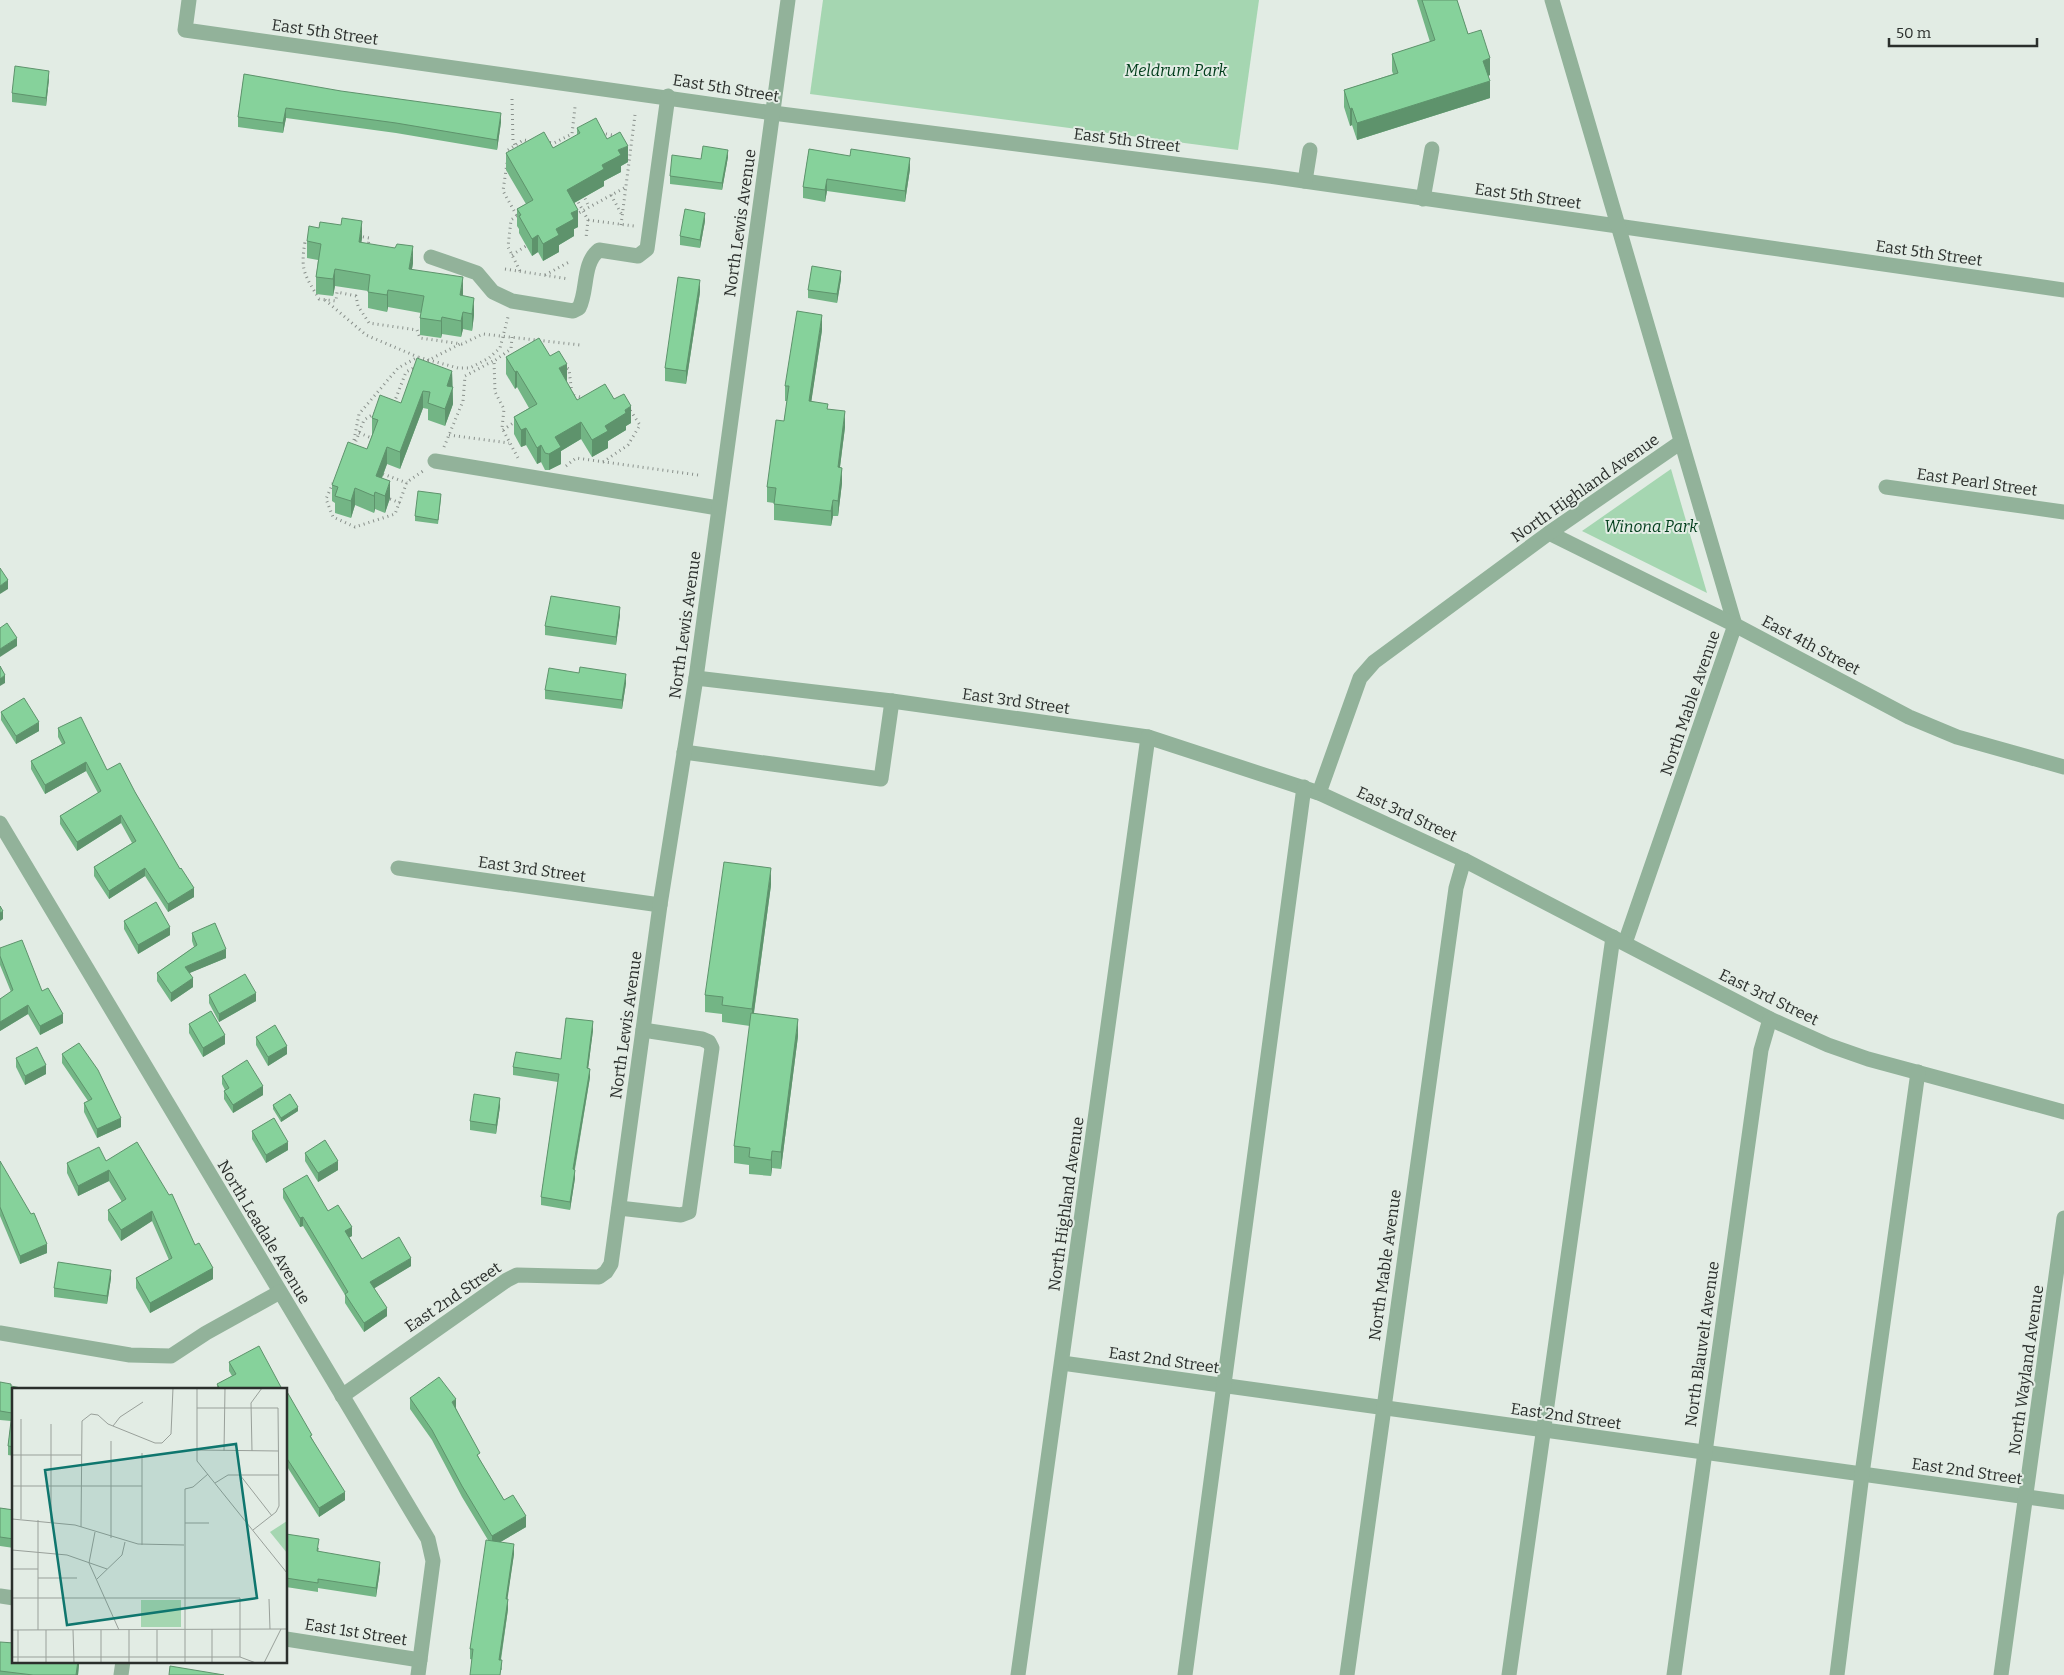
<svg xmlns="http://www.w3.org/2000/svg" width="2064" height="1675" font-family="Bitter,serif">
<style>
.green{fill:#a5d6b1}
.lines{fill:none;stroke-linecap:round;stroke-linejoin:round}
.path{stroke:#89908b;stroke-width:3;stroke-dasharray:1 4;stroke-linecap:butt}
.minor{stroke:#92b29a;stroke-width:15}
.wall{fill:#73b585}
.shaded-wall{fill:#5e936c}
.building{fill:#86d29b;stroke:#5e936c}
.labels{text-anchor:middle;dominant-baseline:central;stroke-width:4;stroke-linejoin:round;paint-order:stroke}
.street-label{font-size:16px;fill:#2b2f2c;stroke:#e2ece4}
.park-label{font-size:16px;font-style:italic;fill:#003d1b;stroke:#e2ece4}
.inset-road{fill:none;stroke:#99a09a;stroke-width:1}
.view{fill:#0f766e;fill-opacity:0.15;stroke:#0f766e;stroke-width:2.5}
.inset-edge{fill:none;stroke:#2b2f2c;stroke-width:2.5}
</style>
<rect width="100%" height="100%" fill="#e2ece4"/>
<g class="green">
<path d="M823 0H1259L1238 150 810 94Z"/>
<path d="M1671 469 1707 593 1582 531Z"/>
</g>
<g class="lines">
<g class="path">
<path d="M512 99 513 141 515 145"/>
<path d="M601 133 618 136"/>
<path d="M545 142 554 143 572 134 575 107"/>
<path d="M508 155V150L523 140 532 141"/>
<path d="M507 163 503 191 517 216"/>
<path d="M583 194 589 207"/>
<path d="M611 195 622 215"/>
<path d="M576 198 588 220 586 238"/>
<path d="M575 215 626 187"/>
<path d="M517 216 511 220 508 247 520 271"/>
<path d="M588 220 634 226"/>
<path d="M621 225 635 115"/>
<path d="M358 236 369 238 368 247"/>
<path d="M309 240 305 242C300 271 305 275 319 299L336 301 337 292 356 296 358 306 369 323 417 330 420 338 462 344 483 334 580 345"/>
<path d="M512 255 526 246"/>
<path d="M505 269 569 279"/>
<path d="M545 275 571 261"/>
<path d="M325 300 366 335 418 357"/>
<path d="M512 337 511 349 494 361 495 392 504 409 502 428 518 458"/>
<path d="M423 363 460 344"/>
<path d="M563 366 569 369 572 395 585 398"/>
<path d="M394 403 406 372 415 367"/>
<path d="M503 430 516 421"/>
<path d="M359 433 374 439"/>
<path d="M449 435 509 443"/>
<path d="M354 440 359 414 398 368 418 357 458 368H470L489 358 500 348 508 317"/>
<path d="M354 446 364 420 375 413"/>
<path d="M444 447 463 401 465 376 493 361"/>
<path d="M603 462 628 445 640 425 630 410"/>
<path d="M566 466 576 458 698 475"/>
<path d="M383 474 407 483"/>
<path d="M333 483 326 499 333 517 355 527 395 514 407 482 423 471"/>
<path d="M390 499 400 503"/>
</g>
<g class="minor">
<path d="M189 0 185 30 773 113 1269 176 2064 290"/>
<path d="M1552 0 1735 625 1625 943"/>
<path d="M1305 181 1310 150"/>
<path d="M1423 199 1432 149"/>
<path d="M431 257 477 273 493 292 512 301 573 311 579 308C588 291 582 263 599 250L638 256 647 249 668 96"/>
<path d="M435 461 718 508"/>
<path d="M1886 487 2064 512"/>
<path d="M1549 533 1735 625 1909 717 1957 737 2064 767"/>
<path d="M696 678 892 701 1148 737 1319 793 1464 860 1770 1019 1828 1045 1868 1059 2064 1112"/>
<path d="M684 752 881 779 892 701"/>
<path d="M1319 793 1360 678 1374 662 1549 533 1681 442"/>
<path d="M0 823 428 1539 433 1561 418 1675"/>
<path d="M398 868 660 905"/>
<path d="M619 1208 681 1215 689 1212 712 1048 709 1042 702 1039 643 1030"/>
<path d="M0 1333 130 1355 171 1356 206 1333 280 1292"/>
<path d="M1062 1363 2064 1502"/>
<path d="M342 1396 507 1280 517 1275 599 1277 606 1272 611 1264 660 905 696 678 788 0"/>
<path d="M0 1596 14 1598"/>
<path d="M286 1639 420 1660"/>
<path d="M121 1675 123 1661"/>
<path d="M1018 1675 1148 737"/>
<path d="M1185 1675 1304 787"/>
<path d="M1347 1675 1456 888 1464 860"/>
<path d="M1509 1675 1613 937"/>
<path d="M1674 1675 1761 1050 1770 1019"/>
<path d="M1837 1675 1862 1474 1918 1072"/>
<path d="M2001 1675 2064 1218"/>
</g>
</g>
<g class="wall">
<path d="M1417 0H1457L1468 34 1490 75 1488 76 1490 98 1357 140 1352 125 1350 126 1344 107V90L1393 74 1392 71V54L1430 42Z"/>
<path d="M244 74 501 122 497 150 396 133 286 118 283 133 238 127V117Z"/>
<path d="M49 79 46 106 12 102V93Z"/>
<path d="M577 128 607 139 628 162 621 166V172L604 181V186L574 203 578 227 574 229V236L559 245V252L543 261 538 252 532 256 519 233V229L517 226V209L526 204 506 170V153L553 148 577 135Z"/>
<path d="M809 149 910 169 905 202 827 191 825 202 803 198V187Z"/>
<path d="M728 157 722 190 670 184V176L701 159Z"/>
<path d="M705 221 700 248 680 245V236Z"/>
<path d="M362 238 361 243 413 263 412 269 463 294 462 296 474 315 472 331 463 329 461 337 442 334 441 338 420 335V318L421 313 388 307 387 312 368 308V291L335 286 333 296 316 294V277L318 260 307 258V241Z"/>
<path d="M841 279 837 303 808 298V290Z"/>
<path d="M700 292 686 384 665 381V368Z"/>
<path d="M822 330 811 402 828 409 845 427 840 467 842 483 838 516H833L831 526 774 520V503L767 502V487L784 421 787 401H785V386Z"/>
<path d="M550 356 567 381H566L577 400 614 399 631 423 626 426V430L608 441V448L592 457 581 439 561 451V464L549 470H545L541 462 537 464 526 445 521 447 514 434V417L529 408 517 387 515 389 506 374V357Z"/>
<path d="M452 371 453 404 445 426 428 420V409L423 408 400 469 387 464 382 478 390 498 385 513 375 509 374 513 355 505 351 518 335 513V503L332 501V485L367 449 372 435V418L401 403Z"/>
<path d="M441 499 438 524 415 521V516Z"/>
<path d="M620 615 616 645 545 635V626Z"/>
<path d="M626 683 622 709 545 699V690Z"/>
<path d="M1 712 39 731 16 744 1 720Z"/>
<path d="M58 728 107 770 135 792 194 897 168 912 145 876 109 899 94 876V867L132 843 121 823 77 851 60 824V816L98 793 86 771 45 794 31 769V761L62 744 58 737Z"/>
<path d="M771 885 754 1013 798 1036 781 1169 772 1168 771 1176 749 1174V1165L734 1163V1146L750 1026 722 1022V1014L705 1012V995Z"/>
<path d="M124 921 170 935 138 954 124 929Z"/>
<path d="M192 933 226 958 189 973 193 987 171 1002 157 981V973L194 947 192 941Z"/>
<path d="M0 948 42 991 63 1023 40 1035 28 1014 0 1031V999L11 992 0 965Z"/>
<path d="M209 995 256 1001 219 1022 209 1003Z"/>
<path d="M189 1024 225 1044 203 1057 189 1033Z"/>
<path d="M593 1030 588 1069 590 1077 575 1169V1178L570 1210 541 1205V1197L558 1082 513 1075V1067L561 1059Z"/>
<path d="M256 1037 287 1054 268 1066 256 1045Z"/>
<path d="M62 1054 121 1127 97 1138 84 1112V1103L88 1101 62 1063Z"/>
<path d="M16 1058 46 1074 25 1085 16 1067Z"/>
<path d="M222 1076 263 1095 233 1113 224 1099V1091L225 1090 222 1084Z"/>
<path d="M273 1105 298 1111 281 1122 273 1109Z"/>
<path d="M500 1106 496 1134 470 1130V1121Z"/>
<path d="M252 1131 288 1150 266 1163 252 1139Z"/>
<path d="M305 1153 338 1170 318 1182 305 1161Z"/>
<path d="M0 1161 47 1253 20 1264 0 1216Z"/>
<path d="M106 1161 195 1245 213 1279 150 1313 136 1288V1278L169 1260 152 1221 121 1241 108 1220V1210L122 1202 109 1181 78 1196 67 1173V1163Z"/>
<path d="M283 1189 328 1211 352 1236 349 1237 362 1259 411 1266 374 1288 387 1316 364 1332 345 1303V1295L303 1226 300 1227 283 1198Z"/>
<path d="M111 1278 107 1304 54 1297V1288Z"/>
<path d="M229 1362 282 1389H217V1384L232 1376 229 1371Z"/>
<path d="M0 1382 11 1386 14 1389V1456L8 1455V1446L11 1421 0 1420Z"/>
<path d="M286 1390 345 1500 319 1517 286 1465Z"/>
<path d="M410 1398 456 1408 480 1460 504 1500 526 1527 500 1542 514 1554 507 1599 508 1609 501 1660 502 1670 470 1659V1649L488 1540 462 1497 432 1440 410 1409Z"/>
<path d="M0 1508 14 1510V1548L0 1546Z"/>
<path d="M286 1534 319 1548 318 1552 380 1570 376 1597 318 1588V1592L286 1587Z"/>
<path d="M0 1642 14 1661H79L78 1675H0Z"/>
</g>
<g class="shaded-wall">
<path d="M1490 58V75L1483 78V61Z"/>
<path d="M49 71V79L46 106V98Z"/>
<path d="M1490 81V98L1357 140V123Z"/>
<path d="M286 108V118L283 133V123Z"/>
<path d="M1352 108V125L1350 126V109Z"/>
<path d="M501 113V122L497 150V140Z"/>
<path d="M628 146V162L621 166V172L604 181V186L567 207V190L602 165 618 150Z"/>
<path d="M728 150V157L722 190V183Z"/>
<path d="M910 158V169L905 202V191Z"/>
<path d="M827 179V191L825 202V190Z"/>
<path d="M578 210V227L574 229V236L559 245V252L543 261V244L571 213Z"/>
<path d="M705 213V221L700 248V240Z"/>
<path d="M362 221V238L359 259V242Z"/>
<path d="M538 235V252L532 256V239Z"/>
<path d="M413 246V263L409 286V269Z"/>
<path d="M335 269V286L333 296V279Z"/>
<path d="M841 271V279L837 303V294Z"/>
<path d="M463 277V294L460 312V295Z"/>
<path d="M700 280V292L686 384V371Z"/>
<path d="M388 290V307L387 312V295Z"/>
<path d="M474 298V315L472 331V314Z"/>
<path d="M463 312V329L461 337V321Z"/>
<path d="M822 315V330L809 417V401Z"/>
<path d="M442 317V334L441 338V321Z"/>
<path d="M567 364V381L559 385V368Z"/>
<path d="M452 371 453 404 445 426V409L447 386Z"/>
<path d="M517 371V387L515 389V372Z"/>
<path d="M423 391V408L400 469V452Z"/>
<path d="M631 406V423L626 426V430L608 441V448L592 457V440L605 426 625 410Z"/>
<path d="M845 411V427L838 482V467Z"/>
<path d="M581 422V439L561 451V464L549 470V454L555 437Z"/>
<path d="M526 428V445L521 447V430Z"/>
<path d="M541 445V462L537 464V448Z"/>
<path d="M387 447V464L376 493V476Z"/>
<path d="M842 468V483L838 516V501Z"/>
<path d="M390 481V498L385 513V496Z"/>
<path d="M355 488V505L351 518V501Z"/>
<path d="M375 492V509L374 513V496Z"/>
<path d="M833 500V516L831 526V511Z"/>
<path d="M8 580V589L0 594V586Z"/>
<path d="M620 607V615L616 645V637Z"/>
<path d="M17 638V646L0 657V649Z"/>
<path d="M626 674V683L622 709V700Z"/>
<path d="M5 675V683L0 686V679Z"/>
<path d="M39 722V731L16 744V736Z"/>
<path d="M86 762V771L45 794V785Z"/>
<path d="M121 815V823L77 851V842Z"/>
<path d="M145 868V876L109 899V891Z"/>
<path d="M771 868V885L752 1026V1009Z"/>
<path d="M194 888V897L168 912V904Z"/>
<path d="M3 911V919L0 921V913Z"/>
<path d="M170 927V935L138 954V945Z"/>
<path d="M226 949V958L185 975V967Z"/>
<path d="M193 978V987L171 1002V993Z"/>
<path d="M256 993V1001L219 1022V1014Z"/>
<path d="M28 1005V1014L0 1031V1022Z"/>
<path d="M63 1014V1023L40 1035V1026Z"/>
<path d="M798 1019V1036L781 1169V1152Z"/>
<path d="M593 1021V1030L587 1077V1068Z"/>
<path d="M225 1035V1044L203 1057V1048Z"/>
<path d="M287 1046V1054L268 1066V1057Z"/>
<path d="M46 1065V1074L25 1085V1076Z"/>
<path d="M590 1069V1077L573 1178V1169Z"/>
<path d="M263 1086V1095L233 1113V1105Z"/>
<path d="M500 1098V1106L496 1134V1125Z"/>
<path d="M298 1107V1111L281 1122V1118Z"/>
<path d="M121 1118V1127L97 1138V1129Z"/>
<path d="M288 1142V1150L266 1163V1155Z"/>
<path d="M772 1151V1168L771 1176V1160Z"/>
<path d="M338 1161V1170L318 1182V1173Z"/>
<path d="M109 1170V1181L78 1196V1186Z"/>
<path d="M575 1170V1178L570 1210V1202Z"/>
<path d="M152 1211V1221L121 1241V1230Z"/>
<path d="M303 1217V1226L300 1227V1218Z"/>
<path d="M352 1227V1236L345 1240V1231Z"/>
<path d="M47 1244V1253L20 1264V1256Z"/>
<path d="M411 1258V1266L370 1291V1282Z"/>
<path d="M213 1268V1279L150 1313V1303Z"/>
<path d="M111 1270V1278L107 1304V1296Z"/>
<path d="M387 1308V1316L364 1332V1323Z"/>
<path d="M456 1399V1410L452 1402Z"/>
<path d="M345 1492V1500L319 1517V1508Z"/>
<path d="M526 1516V1527L492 1547V1536Z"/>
<path d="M514 1544V1554L506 1609V1599Z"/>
<path d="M380 1562V1570L376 1597V1588Z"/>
<path d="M508 1599V1609L499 1670V1660Z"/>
<path d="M78 1661H79V1665L78 1675H76Z"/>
</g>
<g class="building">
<path d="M1422 0H1457L1468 34 1481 30 1490 58 1483 61 1490 81 1357 123 1352 108 1350 109 1344 90 1398 73 1392 54 1435 40Z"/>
<path d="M15 66 49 71 46 98 12 93Z"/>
<path d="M244 74 341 91 501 113 497 140 396 123 286 108 283 123 238 117Z"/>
<path d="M596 118 607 139 620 132 628 146 618 150 621 155 602 165 604 169 567 190 578 210 571 213 574 219 556 229 559 235 543 244 538 235 532 239 519 216 521 215 517 209 533 200 506 153 544 132 553 148 580 133 577 128Z"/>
<path d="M703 146 728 150 722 183 670 176 672 155 701 159Z"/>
<path d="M809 149 850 156 851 149 910 158 905 191 827 179 825 190 803 187Z"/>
<path d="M685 209 705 213 700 240 680 236Z"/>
<path d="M342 218 362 221 359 242 395 248 397 244 413 246 409 269 463 277 460 295 474 298 472 314 463 312 461 321 442 317 441 321 420 318 424 296 388 290 387 295 368 292 370 275 335 269 333 279 316 277 321 244 307 241 309 226 319 228 320 222 341 225Z"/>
<path d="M812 266 841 271 837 294 808 290Z"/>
<path d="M678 277 700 280 686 371 665 368Z"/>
<path d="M797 311 822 315 809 401 828 404 827 409 845 411 838 467 842 468 838 501 833 500 831 511 774 504 776 488 767 487 776 420 784 421 789 386H785Z"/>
<path d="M539 338 550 356 559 351 567 364 559 368 577 400 605 384 614 399 624 394 631 406 625 410 626 413 605 426 608 431 592 440 581 422 555 437 561 447 549 454 545 453 541 445 537 448 526 428 521 430 514 417 537 404 517 371 515 372 506 357Z"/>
<path d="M417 358 452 371 447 386 453 387 445 409 428 403 430 392 423 391 400 452 387 447 376 476 390 481 385 496 375 492 374 496 355 488 351 501 335 496 338 487 332 485 348 442 367 449 378 420 372 418 380 395 401 403Z"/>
<path d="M418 491 441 494 438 520 415 516Z"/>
<path d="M0 568 8 580 0 586Z"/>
<path d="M551 596 620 607 616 637 545 626Z"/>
<path d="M7 623 17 638 0 649V628Z"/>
<path d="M0 666 5 675 0 679Z"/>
<path d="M580 667 626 674 622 700 545 690 549 668 579 673Z"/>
<path d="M24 698 39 722 16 736 1 712Z"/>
<path d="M81 717 107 770 120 763 135 792 180 869 181 868 194 888 168 904 145 868 109 891 94 867 136 841 121 815 77 842 60 816 101 791 86 762 45 785 31 761 65 743 58 728Z"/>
<path d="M724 862 771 868 752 1009 722 1005 723 997 705 995Z"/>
<path d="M156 902 170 927 138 945 124 921Z"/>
<path d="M0 906 3 911 0 913Z"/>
<path d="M215 923 226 949 185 967 193 978 171 993 157 973 197 945 192 933Z"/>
<path d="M22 940 42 991 48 988 63 1014 40 1026 28 1005 0 1022V999L13 990 0 956V948Z"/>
<path d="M245 974 256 993 219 1014 209 995Z"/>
<path d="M211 1011 225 1035 203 1048 189 1024Z"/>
<path d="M751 1013 798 1019 781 1152 772 1151 771 1160 749 1157 750 1148 734 1146Z"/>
<path d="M566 1018 593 1021 587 1068 590 1069 573 1169 575 1170 570 1202 541 1197 559 1074 513 1067 516 1052 561 1059Z"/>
<path d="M275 1025 287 1046 268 1057 256 1037Z"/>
<path d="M79 1043 98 1070 121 1118 97 1129 84 1103 92 1099 62 1054Z"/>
<path d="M37 1047 46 1065 25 1076 16 1058Z"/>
<path d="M247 1060 263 1086 233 1105 224 1091 229 1088 222 1076Z"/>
<path d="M290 1094 298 1107 281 1118 273 1105Z"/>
<path d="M474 1094 500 1098 496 1125 470 1121Z"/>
<path d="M274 1118 288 1142 266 1155 252 1131Z"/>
<path d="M325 1140 338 1161 318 1173 305 1153Z"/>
<path d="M137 1142 169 1195 172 1194 195 1245 199 1243 213 1268 150 1303 136 1278 172 1258 152 1211 121 1230 108 1210 126 1199 109 1170 78 1186 67 1163 99 1147 106 1161Z"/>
<path d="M0 1161 31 1214 34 1213 47 1244 20 1256 0 1207Z"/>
<path d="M307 1175 328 1211 338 1205 352 1227 345 1231 362 1259 399 1237 411 1258 370 1282 387 1308 364 1323 345 1294 348 1292 303 1217 300 1218 283 1189Z"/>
<path d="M58 1262 111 1270 107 1296 54 1288Z"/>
<path d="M259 1346 282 1389H220L217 1384 236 1374 229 1362Z"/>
<path d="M439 1377 456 1399 452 1402 480 1453 477 1455 504 1500 513 1495 526 1516 492 1536 462 1486 432 1430 410 1398Z"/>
<path d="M0 1382 11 1384V1386L26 1389H14V1447L8 1446 12 1413 0 1411Z"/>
<path d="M286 1390 312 1435 310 1436 345 1492 319 1508 286 1457Z"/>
<path d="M0 1508 14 1510V1539L0 1537Z"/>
<path d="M286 1534 319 1539 317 1551 380 1562 376 1588 318 1579V1583L286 1578Z"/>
<path d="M486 1540 514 1544 506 1599H508L499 1660H502L500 1675H470L473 1649H470Z"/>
<path d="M0 1642 14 1643V1661H78L76 1675H33L0 1671Z"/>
<path d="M170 1666 224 1675H169Z"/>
</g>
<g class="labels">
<g class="street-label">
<text transform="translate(325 32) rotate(8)">East 5th Street</text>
<text transform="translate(726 88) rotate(9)">East 5th Street</text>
<text transform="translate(1127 140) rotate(7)">East 5th Street</text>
<text transform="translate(1528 196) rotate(8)">East 5th Street</text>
<text transform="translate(740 223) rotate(-82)">North Lewis Avenue</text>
<text transform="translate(1929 253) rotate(8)">East 5th Street</text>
<text transform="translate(1977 482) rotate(8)">East Pearl Street</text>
<text transform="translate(1585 488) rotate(-35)">North Highland Avenue</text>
<text transform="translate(685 625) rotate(-82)">North Lewis Avenue</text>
<text transform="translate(1811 645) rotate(28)">East 4th Street</text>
<text transform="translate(1016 701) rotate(8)">East 3rd Street</text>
<text transform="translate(1690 703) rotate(-71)">North Mable Avenue</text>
<text transform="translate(1407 814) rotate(25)">East 3rd Street</text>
<text transform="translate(532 869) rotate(8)">East 3rd Street</text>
<text transform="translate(1769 997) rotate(26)">East 3rd Street</text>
<text transform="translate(626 1025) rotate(-82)">North Lewis Avenue</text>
<text transform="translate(1066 1204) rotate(-82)">North Highland Avenue</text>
<text transform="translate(264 1232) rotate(59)">North Leadale Avenue</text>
<text transform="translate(1385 1265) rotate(-82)">North Mable Avenue</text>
<text transform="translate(453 1297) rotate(-34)">East 2nd Street</text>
<text transform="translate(1702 1344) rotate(-82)">North Blauvelt Avenue</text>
<text transform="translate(1164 1360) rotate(8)">East 2nd Street</text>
<text transform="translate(2026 1370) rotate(-82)">North Wayland Avenue</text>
<text transform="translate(1566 1416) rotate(8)">East 2nd Street</text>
<text transform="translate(1967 1471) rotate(8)">East 2nd Street</text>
<text transform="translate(356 1632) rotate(9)">East 1st Street</text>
</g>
<g class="park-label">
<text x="1176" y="70">Meldrum Park</text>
<text x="1651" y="526">Winona Park</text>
</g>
</g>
<g transform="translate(12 1388)">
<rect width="275" height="275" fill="#e2ece4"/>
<path d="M275 133V165L258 144ZM129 212H169V239H129Z" fill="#a5d6b1"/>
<path class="inset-road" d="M185 0V73L275 185M185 20H266L267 118 264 124 241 142M9 31V131M39 36V134M101 38 108 29 131 14M185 62 267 63M212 63 213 0M240 63 239 15 250 0M130 65V157M0 67H69M228 87 260 128M203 95 216 87H267M0 98H130M0 131 63 137 126 156 172 157M26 132V242M173 135H197M69 139 70 33 79 26 86 27 96 36 143 55H150L159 46 161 0M83 144 77 175 107 242M99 150V53M0 162 55 167 95 181M0 181H26M26 190H65M85 191 110 167 113 154M0 210H228V269M257 211 258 241M200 241V275M0 242 275 241M6 242V275M61 242 62 275M89 242V275M0 269H228L244 275M34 275V242M117 275V241M145 275V241M173 275V101L181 99 196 86M252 275 269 241"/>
<path class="view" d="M224 56 245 210 55 237 33 82Z"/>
<rect width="275" height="275" class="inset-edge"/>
</g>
<path d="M1889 38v8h148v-8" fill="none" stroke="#2b2f2c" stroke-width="2.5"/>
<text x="1896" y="38" font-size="15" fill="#2b2f2c" stroke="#e2ece4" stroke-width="4" paint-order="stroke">50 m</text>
</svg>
